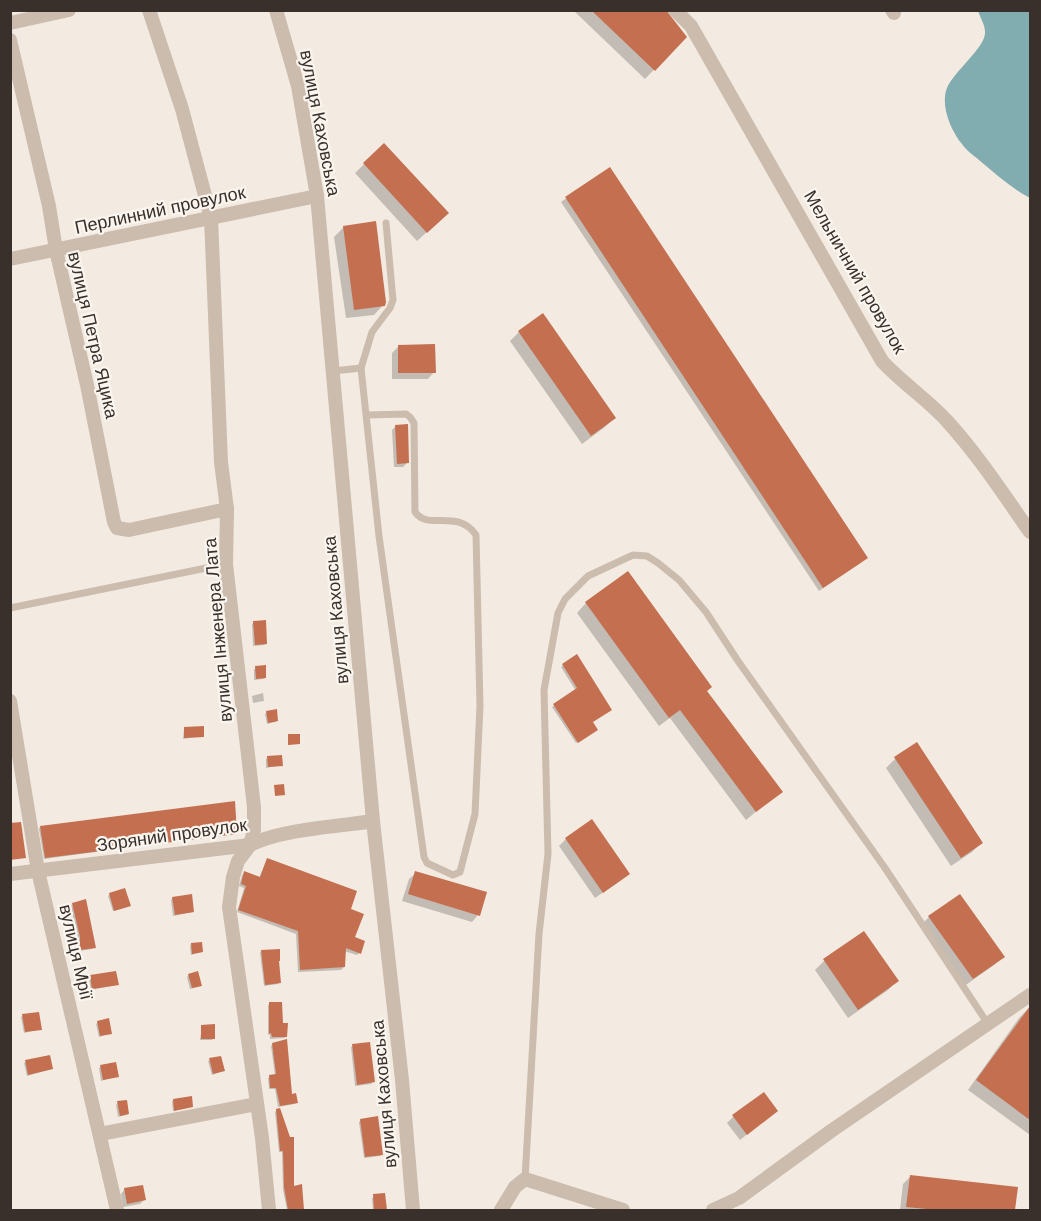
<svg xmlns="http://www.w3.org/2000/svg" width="1041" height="1221" font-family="Helvetica,sans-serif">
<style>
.water{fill:#81acb0}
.shadow{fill:#0003}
.building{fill:#c36f50}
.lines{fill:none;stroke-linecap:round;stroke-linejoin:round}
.service{stroke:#cbbcad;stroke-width:7}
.minor{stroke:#cbbcad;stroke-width:14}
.labels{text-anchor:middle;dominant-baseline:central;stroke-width:4.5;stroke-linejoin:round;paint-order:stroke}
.street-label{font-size:18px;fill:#3a302b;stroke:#faf5ee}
</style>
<rect width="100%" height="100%" fill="#f3ebe1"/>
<path class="water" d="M978 11H1030V198C1011 188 996 174 979 160 973 155 966 150 962 144 951 131 940 105 947 88 954 71 986 47 985 32 985 25 980 17 978 11Z"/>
<g class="shadow">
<path d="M573 10H664L685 37 645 79Z"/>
<path d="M384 145 438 222 417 241 355 173Z"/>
<path d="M609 169 862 562 819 591 561 202Z"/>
<path d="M344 227 383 305 374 315 346 318 334 237Z"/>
<path d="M519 332 614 418 605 427 582 444 510 341Z"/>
<path d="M399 346 434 372 428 379H392V353Z"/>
<path d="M396 426 407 463 403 467H394L392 430Z"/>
<path d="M628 573 706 691 781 791 746 820 670 718 659 726 577 613 586 603Z"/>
<path d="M254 622 266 644 264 645 253 646 252 624Z"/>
<path d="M576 656 595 731 576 743 552 707 576 691 561 667Z"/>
<path d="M255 668 265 678 263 679 254 680V670Z"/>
<path d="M263 693 264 701 253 703 252 696Z"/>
<path d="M267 712 277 721 275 722 267 724 265 714Z"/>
<path d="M184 729 203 736 183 739Z"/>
<path d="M916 745 981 843 972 852 951 866 886 768 895 759Z"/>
<path d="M267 758 281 765 266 768V759Z"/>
<path d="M40 827 235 833 44 859 39 829Z"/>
<path d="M566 839 621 880 595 898 559 846Z"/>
<path d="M267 860 349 910 353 938 359 953 357 955 344 951V967L341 970 298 972 296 934 237 912 244 888 239 886 242 875 245 873 259 878Z"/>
<path d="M416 873 478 915 472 922 402 901 409 879Z"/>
<path d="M110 894 127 907 113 911 108 896Z"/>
<path d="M173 898 193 912 173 916 171 900Z"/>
<path d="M72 904 94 947 92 949 79 951 71 906Z"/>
<path d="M929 917 1003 956 994 965 963 987 920 926Z"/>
<path d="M864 933 897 981 888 990 848 1018 815 970 824 961Z"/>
<path d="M191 944 202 952 191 955 190 946Z"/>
<path d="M261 951 279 982 278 984 264 986 260 953Z"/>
<path d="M189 975 200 985 198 987 190 989 187 977Z"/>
<path d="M91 977 117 985 91 990 89 979Z"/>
<path d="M270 1004 281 1025 285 1037 284 1038 270 1039V1034L268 1035V1005Z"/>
<path d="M1030 1007V1135L968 1090 1019 1018Z"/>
<path d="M23 1016 40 1029 24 1033 21 1017Z"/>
<path d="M98 1022 111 1033 99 1037 96 1024Z"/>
<path d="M202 1026 214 1038 212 1040H200Z"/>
<path d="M273 1044 291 1096 296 1103 294 1104 278 1107 275 1089H269L268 1078 275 1076 271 1046Z"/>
<path d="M353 1046 373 1082 371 1084 355 1086 351 1047Z"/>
<path d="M210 1060 223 1071 212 1075 208 1061Z"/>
<path d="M26 1062 51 1069 27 1076 24 1063Z"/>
<path d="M101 1067 118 1076 101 1081 99 1068Z"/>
<path d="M173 1100 192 1106 173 1111 172 1102Z"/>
<path d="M118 1103 128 1114 126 1115 118 1117 116 1105Z"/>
<path d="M277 1110 292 1187 302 1194 303 1210H285H287L283 1190 282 1152H279L275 1112Z"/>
<path d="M776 1111 740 1140 727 1123 733 1117Z"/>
<path d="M361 1120 382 1154 380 1156 364 1158 359 1122Z"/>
<path d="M910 1177 1016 1189 1014 1210H900L903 1184Z"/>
<path d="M125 1189 144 1200 140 1204 123 1207 121 1194Z"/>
<path d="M384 1195 385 1210H373L372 1198Z"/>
</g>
<g class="building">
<path d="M591 10H666L687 37 655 71Z"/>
<path d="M384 143 449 213 427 233 363 163Z"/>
<path d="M610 167 868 558 823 588 565 197Z"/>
<path d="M376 221 386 302 385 306 354 310 343 226Z"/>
<path d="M543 313 616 418 591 436 518 331Z"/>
<path d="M435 344 436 373H398V345Z"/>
<path d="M408 424 409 463 397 464 395 425Z"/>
<path d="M628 571 712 687 707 691 783 792 756 812 680 710 669 718 585 602Z"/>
<path d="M266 620 267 644 255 645 253 621Z"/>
<path d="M577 654 612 710 593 722 598 730 578 743 553 704 577 688 562 664Z"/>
<path d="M266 665V678L256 679 255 666Z"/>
<path d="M277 709 278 721 268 723 266 711Z"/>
<path d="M204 726V737L184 738V727Z"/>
<path d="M288 734H300V744L288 745Z"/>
<path d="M917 742 983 843 961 858 894 757Z"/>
<path d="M282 755 283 766 268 767 267 756Z"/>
<path d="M284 784 285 795 275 796 274 785Z"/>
<path d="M235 801 237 834 45 858 40 826Z"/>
<path d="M592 819 630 874 603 893 565 838Z"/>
<path d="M21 822 26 858 10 860V823Z"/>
<path d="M267 858 357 891 351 909 364 914 355 937 365 941 361 954 346 948 345 967 300 970 298 931 238 910 246 886 241 884 244 871 260 877Z"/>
<path d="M415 871 487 892 480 916 408 894Z"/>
<path d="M125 888 131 906 114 911 109 893Z"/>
<path d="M192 894 194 912 175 915 172 897Z"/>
<path d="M960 894 1005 957 973 979 928 916Z"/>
<path d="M86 899 96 948 80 950V937L72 903Z"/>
<path d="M864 931 899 981 858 1010 823 959Z"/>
<path d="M202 942 203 952 192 954 191 943Z"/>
<path d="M280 949V961H279L281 983 265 985 261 950Z"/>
<path d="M116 971 119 985 92 989 90 975Z"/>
<path d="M198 971 202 986 192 988 188 974Z"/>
<path d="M269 1002H282L283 1023H288L287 1037H272L271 1033 269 1034Z"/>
<path d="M1030 1006V1120L976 1080Z"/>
<path d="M39 1012 42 1030 25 1032 22 1014Z"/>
<path d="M109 1018 112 1034 100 1036 97 1021Z"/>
<path d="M215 1024V1039H201V1025Z"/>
<path d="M287 1039 292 1094 296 1093 298 1103 280 1106 276 1088H270L269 1075 276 1074 272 1043Z"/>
<path d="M370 1042 375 1082 357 1085 352 1044Z"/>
<path d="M50 1055 53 1069 28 1075 25 1060Z"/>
<path d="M221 1056 225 1071 213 1074 209 1058Z"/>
<path d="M116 1062 119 1077 103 1080 100 1065Z"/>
<path d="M764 1092 778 1111 747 1135 732 1115Z"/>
<path d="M192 1096 193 1107 174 1111 173 1099Z"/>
<path d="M127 1100 129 1114 120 1116 117 1101Z"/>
<path d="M280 1108 290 1137H294V1186L302 1184 304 1210H288L284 1187 283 1151H280L276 1109Z"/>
<path d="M378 1116 383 1155 365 1157 360 1119Z"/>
<path d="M910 1175 1018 1187 1015 1210H937L906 1207Z"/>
<path d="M143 1185 146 1200 127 1204 124 1188Z"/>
<path d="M385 1193 387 1210H374L373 1194Z"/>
</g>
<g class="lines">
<g class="service">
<path d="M333 371 361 368"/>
<path d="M367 415 406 414 410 417 414 423 415 512C428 531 457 508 476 535L480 706 475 814 460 872 453 875 427 863 424 857 379 536 361 368 372 332 390 308 393 300 386 223"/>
<path d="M10 608 226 564"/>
<path d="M525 1179 539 934 548 854 544 690 558 613 565 599 588 576 633 555 647 556 658 563 679 580 706 612 738 661 885 868 988 1024"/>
</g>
<g class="minor">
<path d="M149 10 182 109 211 218 221 462 227 509 226 564 254 807V830L250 845 238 861 233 877 229 907 262 1138 269 1210"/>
<path d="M276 10 298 86 317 196 373 821 402 1080 413 1210"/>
<path d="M675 10 691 26 882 361C902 383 927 399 947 421 978 455 1004 495 1030 532"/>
<path d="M892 10 894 13"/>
<path d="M10 23 69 10"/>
<path d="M10 40 49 206 56 250 87 385 114 522 117 528 129 530 227 509"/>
<path d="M10 259 317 196"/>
<path d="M10 701 38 871 117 1210"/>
<path d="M10 874 250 845C282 829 336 827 373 821"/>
<path d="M100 1134 257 1104"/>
<path d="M501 1210 515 1187 525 1179 623 1210"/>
<path d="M713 1210 739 1198 831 1131 1030 995"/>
</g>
</g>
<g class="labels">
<g class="street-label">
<text transform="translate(320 123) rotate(79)">вулиця Каховська</text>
<text transform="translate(160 210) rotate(-12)">Перлинний провулок</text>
<text transform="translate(855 272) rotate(60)">Мельничний провулок</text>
<text transform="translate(93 335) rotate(77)">вулиця Петра Яцика</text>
<text transform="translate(336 610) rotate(-95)">вулиця Каховська</text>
<text transform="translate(218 630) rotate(-95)">вулиця Інженера Лата</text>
<text transform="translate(172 835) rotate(-8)">Зоряний провулок</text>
<text transform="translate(76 952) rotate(77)">вулиця Мрії</text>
<text transform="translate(384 1094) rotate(-95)">вулиця Каховська</text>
</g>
</g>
<rect width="1041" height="1221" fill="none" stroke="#3a302b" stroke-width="24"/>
</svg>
